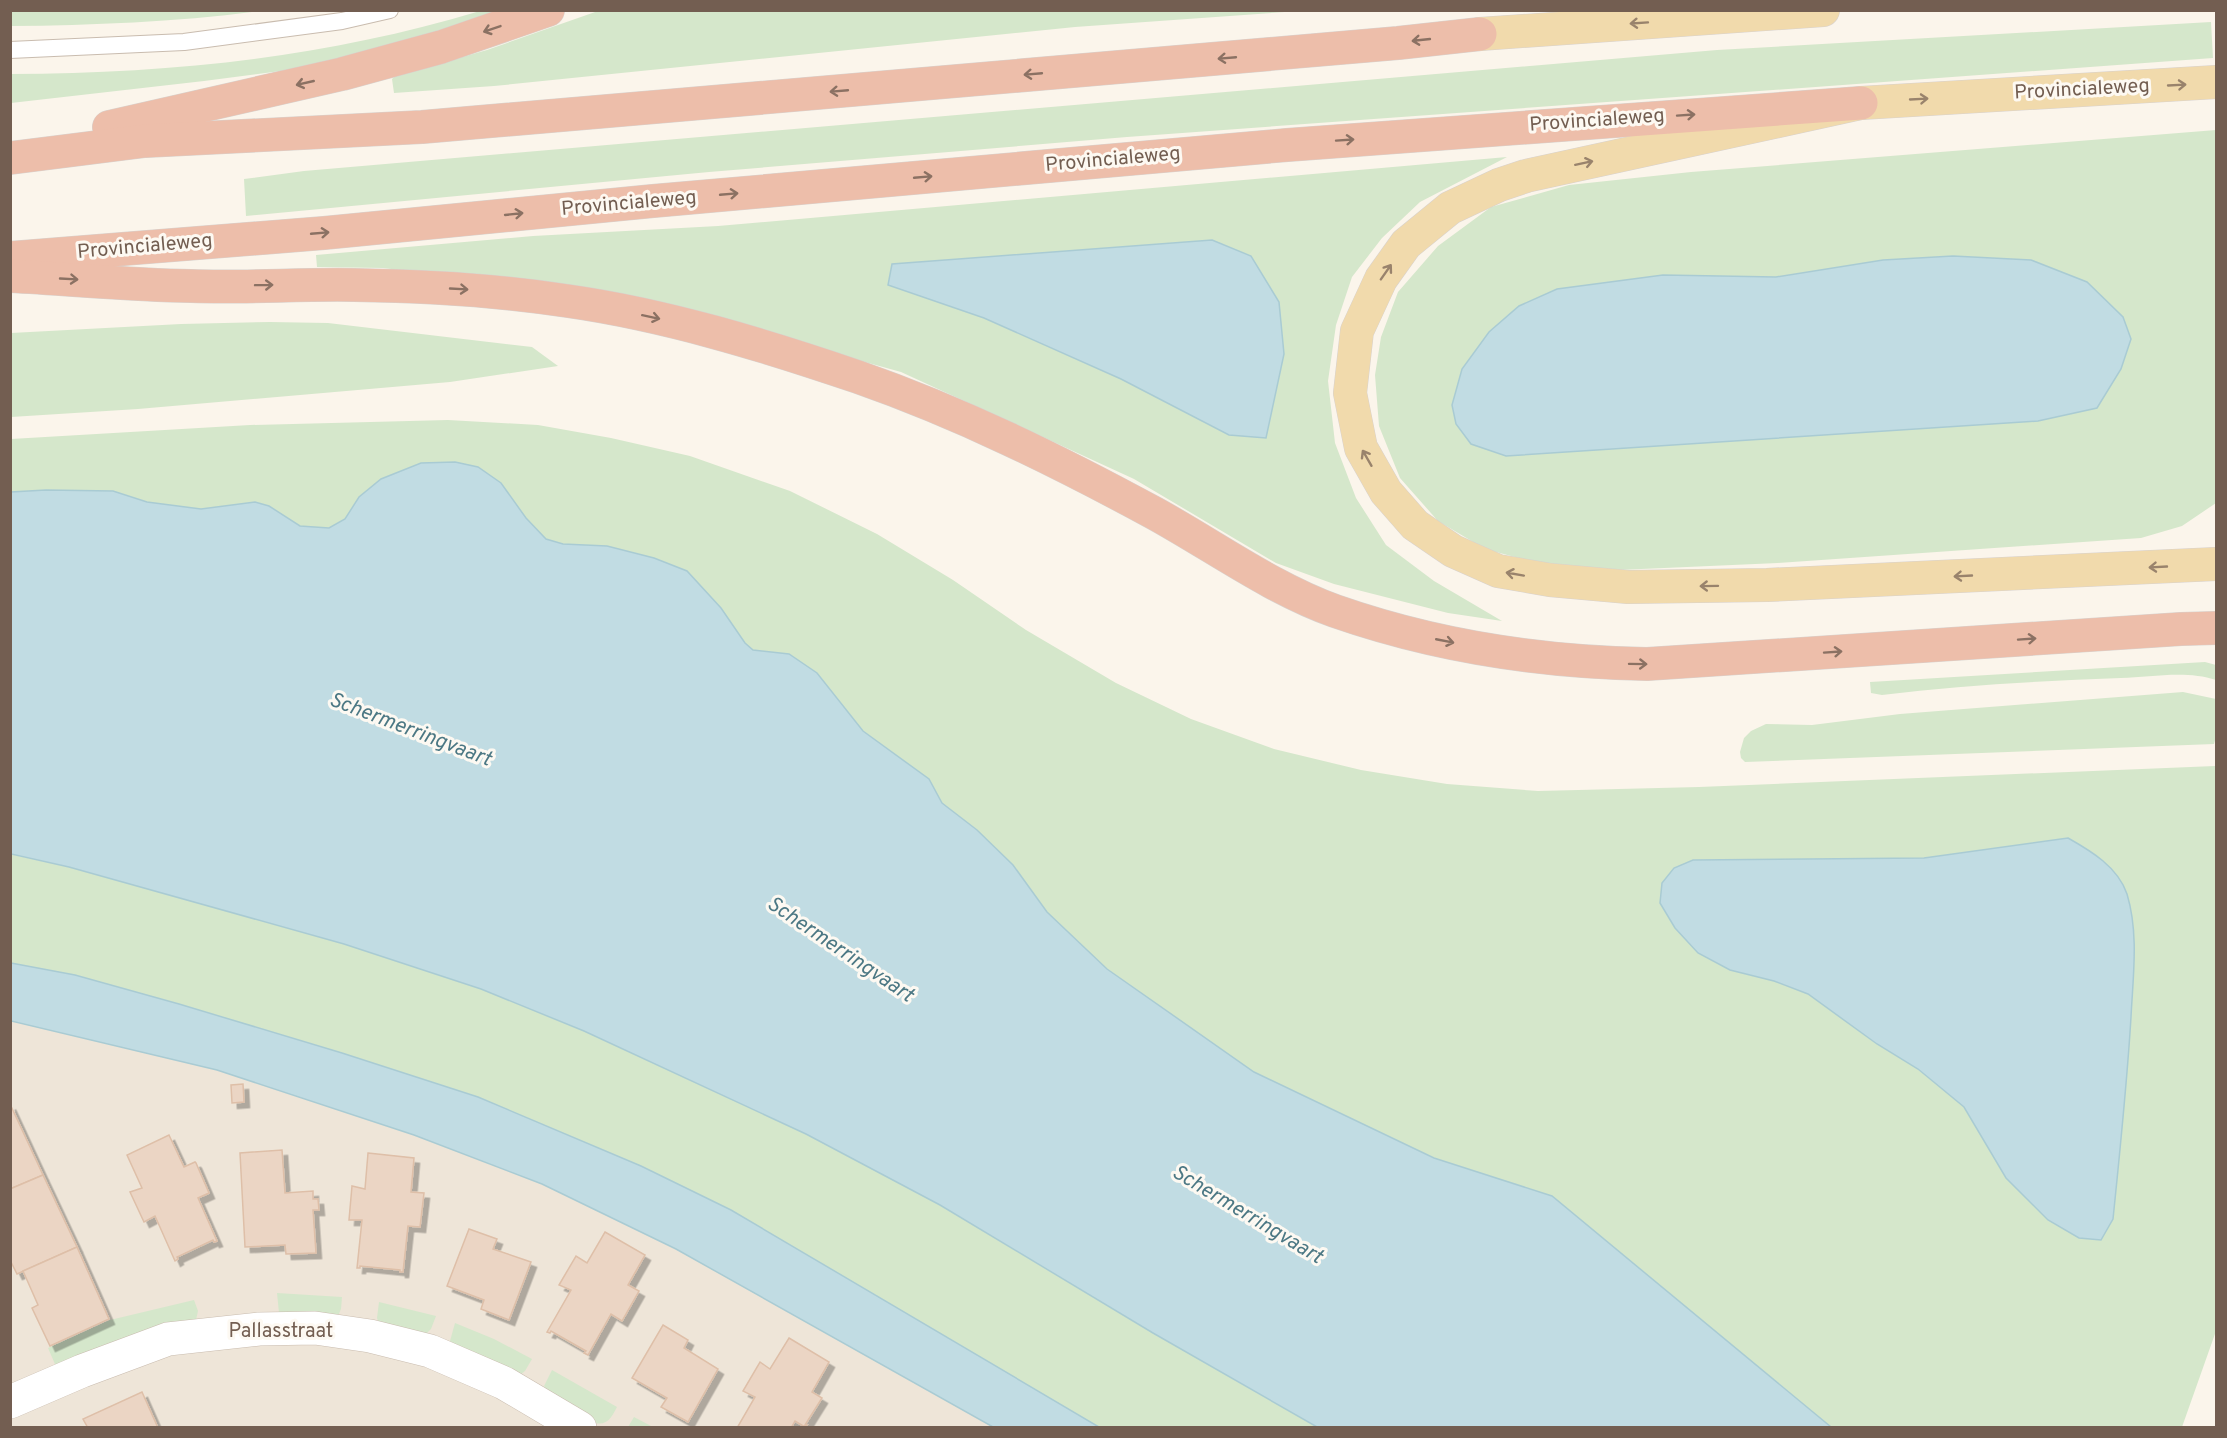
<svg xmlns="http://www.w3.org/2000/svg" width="2227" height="1438" font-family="Overpass,sans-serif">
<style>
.residential{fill:#eee5d8}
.green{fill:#d5e7cb;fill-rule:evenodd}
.water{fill:#c1dce3;stroke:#a9cbd3;stroke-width:1.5}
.building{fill:#ebd5c4;stroke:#debfa8;stroke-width:1.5;filter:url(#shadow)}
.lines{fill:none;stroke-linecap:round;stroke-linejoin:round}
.lane-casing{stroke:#c9bcaf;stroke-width:18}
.street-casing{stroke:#c9bcaf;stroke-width:34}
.primary-casing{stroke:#d8d2ce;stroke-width:34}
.highway-casing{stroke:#d8d2ce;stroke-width:34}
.lane{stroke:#fff;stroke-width:16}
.street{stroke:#fff;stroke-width:33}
.primary{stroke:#f1daac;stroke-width:33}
.highway{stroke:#edbeaa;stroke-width:33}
.oneway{stroke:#99836c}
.oneway2{stroke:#8b7163}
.labels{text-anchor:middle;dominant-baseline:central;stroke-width:6;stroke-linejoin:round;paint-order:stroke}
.street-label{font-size:20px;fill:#735e51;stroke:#fdf9f2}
.water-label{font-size:21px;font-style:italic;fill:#4c7884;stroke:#fdf9f2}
</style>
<defs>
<filter id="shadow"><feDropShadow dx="5.5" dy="5.5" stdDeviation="0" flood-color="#0004"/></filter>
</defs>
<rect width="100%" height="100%" fill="#fbf5eb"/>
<path class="residential" d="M10 924 457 1005 1202 1427H11Z"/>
<g class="green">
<path d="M10 11 11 10 259 11C176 22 94 25 11 26Z"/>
<path d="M480 11H527L311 67 204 81 11 103 10 74C174 73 323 58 480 11Z"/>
<path d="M598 11H1299L1075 27 494 86 394 93 392 79 395 76 487 50Z"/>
<path d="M2211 22 2213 58 1127 137 709 172 246 216 244 179 304 171 1717 50Z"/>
<path d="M2216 130V503L2182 526 2141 538 1778 563 1596 571 1533 562 1485 549 1438 521 1400 478 1379 426 1375 375 1381 337 1398 292 1438 246 1491 207 1569 185 1691 172ZM1953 256 2031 260 1462 369 1489 332 1519 306 1726 276 1776 277 1883 260Z"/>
<path d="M1507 157 1420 202 1382 238 1352 277 1336 325 1328 381 1335 443 1356 498 1386 545 1434 581 1502 621 1448 613 1334 584 1276 563 1134 479 901 372 638 299 383 268 317 267 316 255 533 236 718 226ZM1212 240 1251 257 1229 435 1121 379 984 318 888 284 892 264Z"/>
<path d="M270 322 328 323 532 347 558 366 450 382 138 409 11 417V333L181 324Z"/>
<path d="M448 420 538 425 611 438 690 456 790 491 877 534 953 580 1026 630 1116 683 1191 719 1274 749 1361 770 1447 784 1538 791 1699 787 2215 766 2216 772V1331L2182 1427H1831L1552 1196 1434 1158 1254 1072 1107 969 1047 912 1013 865 977 830 942 803 929 779 863 731 817 673 789 654 753 650 607 546 563 544 546 539 526 518 421 463 381 479 359 497 345 519 330 528 300 526 269 506 255 502 201 509 147 502 113 491 46 490 11 492V439L250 425ZM2068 838 2006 1178 1964 1107 1918 1069 1877 1044 1808 994 1774 981 1693 860 1924 858Z"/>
<path d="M2205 662 2216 665V680C2187 670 2151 677 2121 678 2041 681 1961 685 1882 695L1871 693 1870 682Z"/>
<path d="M2183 692 2216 699V737L2214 744 1745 762 1741 758 1740 752 1744 738 1751 731 1766 724 1812 725 1900 714Z"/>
<path d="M10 854 69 867 344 944 481 989 584 1031 806 1134 940 1205 1153 1333 1317 1427H1099L731 1210 641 1166 478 1097 342 1053 179 1004 75 975 11 963Z"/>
<path d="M277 1293 342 1297 341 1309 338 1316 279 1313Z"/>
<path d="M194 1300 198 1311 196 1320 58 1371 48 1348 110 1320Z"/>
<path d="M379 1302 436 1316 431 1329 426 1334 379 1324 377 1318Z"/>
<path d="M455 1323 494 1339 532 1359 525 1371 520 1375 453 1346 450 1341Z"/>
<path d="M552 1370 617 1407C612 1416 608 1426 595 1423L549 1396 544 1386Z"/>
<path d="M634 1417 653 1427H628Z"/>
</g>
<g class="water">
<path d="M1212 240 1251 256 1279 302 1284 354 1266 438 1229 435 1121 379 984 318 888 285 892 264Z"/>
<path d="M1953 256 2031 260 2087 282 2123 317 2131 339 2121 369 2097 408 2038 421 1506 456 1471 444 1456 424 1452 405 1462 369 1489 332 1519 306 1557 289 1663 275 1776 277 1883 260Z"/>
<path d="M455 462 478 467 501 483 526 518 546 539 563 544 607 546 654 558 687 571 721 608 745 643 753 650 789 654 817 673 863 731 929 779 942 803 977 830 1013 865 1047 912 1107 969 1254 1072 1434 1158 1552 1196 1831 1427H1317L1153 1333 940 1205 806 1134 584 1031 481 989 344 944 69 867 11 854V492L46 490 113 491 147 502 201 509 255 502 269 506 300 526 329 528 345 519 359 497 381 479 421 463Z"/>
<path d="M2068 838C2091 851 2118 867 2127 894 2139 934 2133 976 2131 1017 2127 1084 2120 1151 2113 1219L2101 1240 2079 1238 2048 1220 2006 1178 1964 1107 1918 1069 1877 1044 1808 994 1774 981 1730 970 1698 953 1675 928 1660 903 1662 883 1674 868 1693 860 1924 858Z"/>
<path d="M11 963 75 975 179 1004 342 1053 478 1097 641 1166 731 1210 1099 1427H993L676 1249 542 1184 414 1135 217 1070 11 1021Z"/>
</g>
<g class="building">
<path d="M243 1084 244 1102 232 1103 231 1085Z"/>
<path d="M10 1104 43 1175 10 1189Z"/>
<path d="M169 1135 184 1167 195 1162 196 1163 209 1193 198 1198 217 1241 214 1242 213 1240 177 1257 178 1259 175 1261 155 1216 144 1222 130 1192 142 1188 127 1155Z"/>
<path d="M282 1150 285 1193 313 1191V1199H318L319 1210H313L316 1253 286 1254 285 1245 245 1247 240 1153Z"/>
<path d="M368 1153 414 1158 411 1192 424 1193 420 1227 408 1226 403 1272H400V1270L360 1266V1268H357L362 1220H349L352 1186 365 1189Z"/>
<path d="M43 1175 77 1247 17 1274 10 1260V1189Z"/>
<path d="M469 1229 497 1239 493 1249 531 1262 509 1320 481 1309 484 1300 447 1286Z"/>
<path d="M605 1232 645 1255 628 1285 639 1291 622 1321 611 1314 588 1355 584 1353 586 1351 551 1331 550 1333 547 1332 571 1290 559 1285 576 1256 587 1263Z"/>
<path d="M77 1247 109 1319 50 1346 32 1308 38 1305 23 1271Z"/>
<path d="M663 1325 688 1340 684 1348 718 1369 688 1422 661 1407 667 1398 632 1378Z"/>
<path d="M789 1338 829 1362 812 1392 822 1398 805 1425H807L805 1427 795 1421 791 1428H737L755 1397 743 1391 760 1362 770 1369Z"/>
<path d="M142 1392 158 1428H88L83 1419Z"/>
</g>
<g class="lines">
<defs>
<path id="lane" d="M10 50 184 42 342 21 390 10"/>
<path id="street" d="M10 1402 82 1371 168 1339 259 1329 315 1328 370 1336 430 1351 504 1383 580 1428"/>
<g id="primary">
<path d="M1480 34 1823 10"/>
<path d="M2216 82 1861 103 1526 176 1499 185 1450 208 1406 244 1381 279 1357 331 1350 393 1361 448 1386 492 1415 525 1453 551 1498 571 1550 580 1628 587 1767 585 2216 564"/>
</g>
<g id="highway">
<path d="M109 127 342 74 441 47 548 10"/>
<path d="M10 158 145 141 422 127 1398 43 1480 34"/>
<path d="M10 258 324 233 653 201 1287 145 1861 103"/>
<path d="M10 276C70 279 131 285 191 286 245 288 299 284 354 285 425 286 497 290 568 301 666 315 764 345 858 377 961 413 1058 461 1154 513 1214 546 1271 588 1335 611 1435 646 1542 662 1647 664L2181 629 2216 628"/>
</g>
</defs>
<use href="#lane" class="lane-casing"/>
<use href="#street" class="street-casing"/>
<use href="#primary" class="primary-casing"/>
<use href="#highway" class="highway-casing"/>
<use href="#lane" class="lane"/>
<use href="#street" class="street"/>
<use href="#primary" class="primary"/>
<use href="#highway" class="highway"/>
</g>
<defs><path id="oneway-shaft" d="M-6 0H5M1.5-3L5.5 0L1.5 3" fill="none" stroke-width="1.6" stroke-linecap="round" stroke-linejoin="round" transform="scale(1.5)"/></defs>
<g class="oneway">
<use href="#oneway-shaft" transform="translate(1639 23) rotate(176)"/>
<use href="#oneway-shaft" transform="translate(2177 85) rotate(-3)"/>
<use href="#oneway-shaft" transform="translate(1919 99) rotate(-3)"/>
<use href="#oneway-shaft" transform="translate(1584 163) rotate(-12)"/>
<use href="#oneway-shaft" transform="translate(1386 272) rotate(-55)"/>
<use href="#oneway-shaft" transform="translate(1367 458) rotate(-120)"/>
<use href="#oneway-shaft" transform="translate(2158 567) rotate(177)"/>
<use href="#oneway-shaft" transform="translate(1515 574) rotate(-170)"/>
<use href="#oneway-shaft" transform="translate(1963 576) rotate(177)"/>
<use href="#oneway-shaft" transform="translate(1709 586) rotate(179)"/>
</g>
<g class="oneway2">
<use href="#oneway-shaft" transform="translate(492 29) rotate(161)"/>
<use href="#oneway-shaft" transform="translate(1421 40) rotate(174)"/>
<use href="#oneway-shaft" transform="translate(1227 58) rotate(175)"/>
<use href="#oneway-shaft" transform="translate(1033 74) rotate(175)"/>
<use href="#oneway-shaft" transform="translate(305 83) rotate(167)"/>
<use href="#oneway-shaft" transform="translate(839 91) rotate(175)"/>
<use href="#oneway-shaft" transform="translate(1686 115) rotate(-4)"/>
<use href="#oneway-shaft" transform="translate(1345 140) rotate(-4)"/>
<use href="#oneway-shaft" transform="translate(923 177) rotate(-5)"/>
<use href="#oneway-shaft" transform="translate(729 194) rotate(-5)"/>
<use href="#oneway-shaft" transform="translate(514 214) rotate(-6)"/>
<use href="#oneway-shaft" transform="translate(320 233) rotate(-5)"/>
<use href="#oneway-shaft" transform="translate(69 279) rotate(3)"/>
<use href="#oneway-shaft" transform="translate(264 285) rotate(-1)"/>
<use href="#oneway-shaft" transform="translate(459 289) rotate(3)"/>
<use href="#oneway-shaft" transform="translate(651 317) rotate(12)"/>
<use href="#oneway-shaft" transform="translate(2027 639) rotate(-4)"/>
<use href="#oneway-shaft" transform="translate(1445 641) rotate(11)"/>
<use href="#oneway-shaft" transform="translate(1833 652) rotate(-4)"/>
<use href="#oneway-shaft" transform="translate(1638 664) rotate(1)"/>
</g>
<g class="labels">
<g class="street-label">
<text transform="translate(2082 90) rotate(-3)">Provincialeweg</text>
<text transform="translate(1597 121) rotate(-4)">Provincialeweg</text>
<text transform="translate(1113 160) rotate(-5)">Provincialeweg</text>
<text transform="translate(629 204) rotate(-5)">Provincialeweg</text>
<text transform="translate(145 247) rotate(-5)">Provincialeweg</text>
<text x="281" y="1332">Pallasstraat</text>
</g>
<g class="water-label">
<text transform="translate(410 730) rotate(21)">Schermerringvaart</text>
<text transform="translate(840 950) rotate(34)">Schermerringvaart</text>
<text transform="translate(1247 1215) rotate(31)">Schermerringvaart</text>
</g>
</g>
<rect width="2227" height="1438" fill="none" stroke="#735e51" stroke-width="24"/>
</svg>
